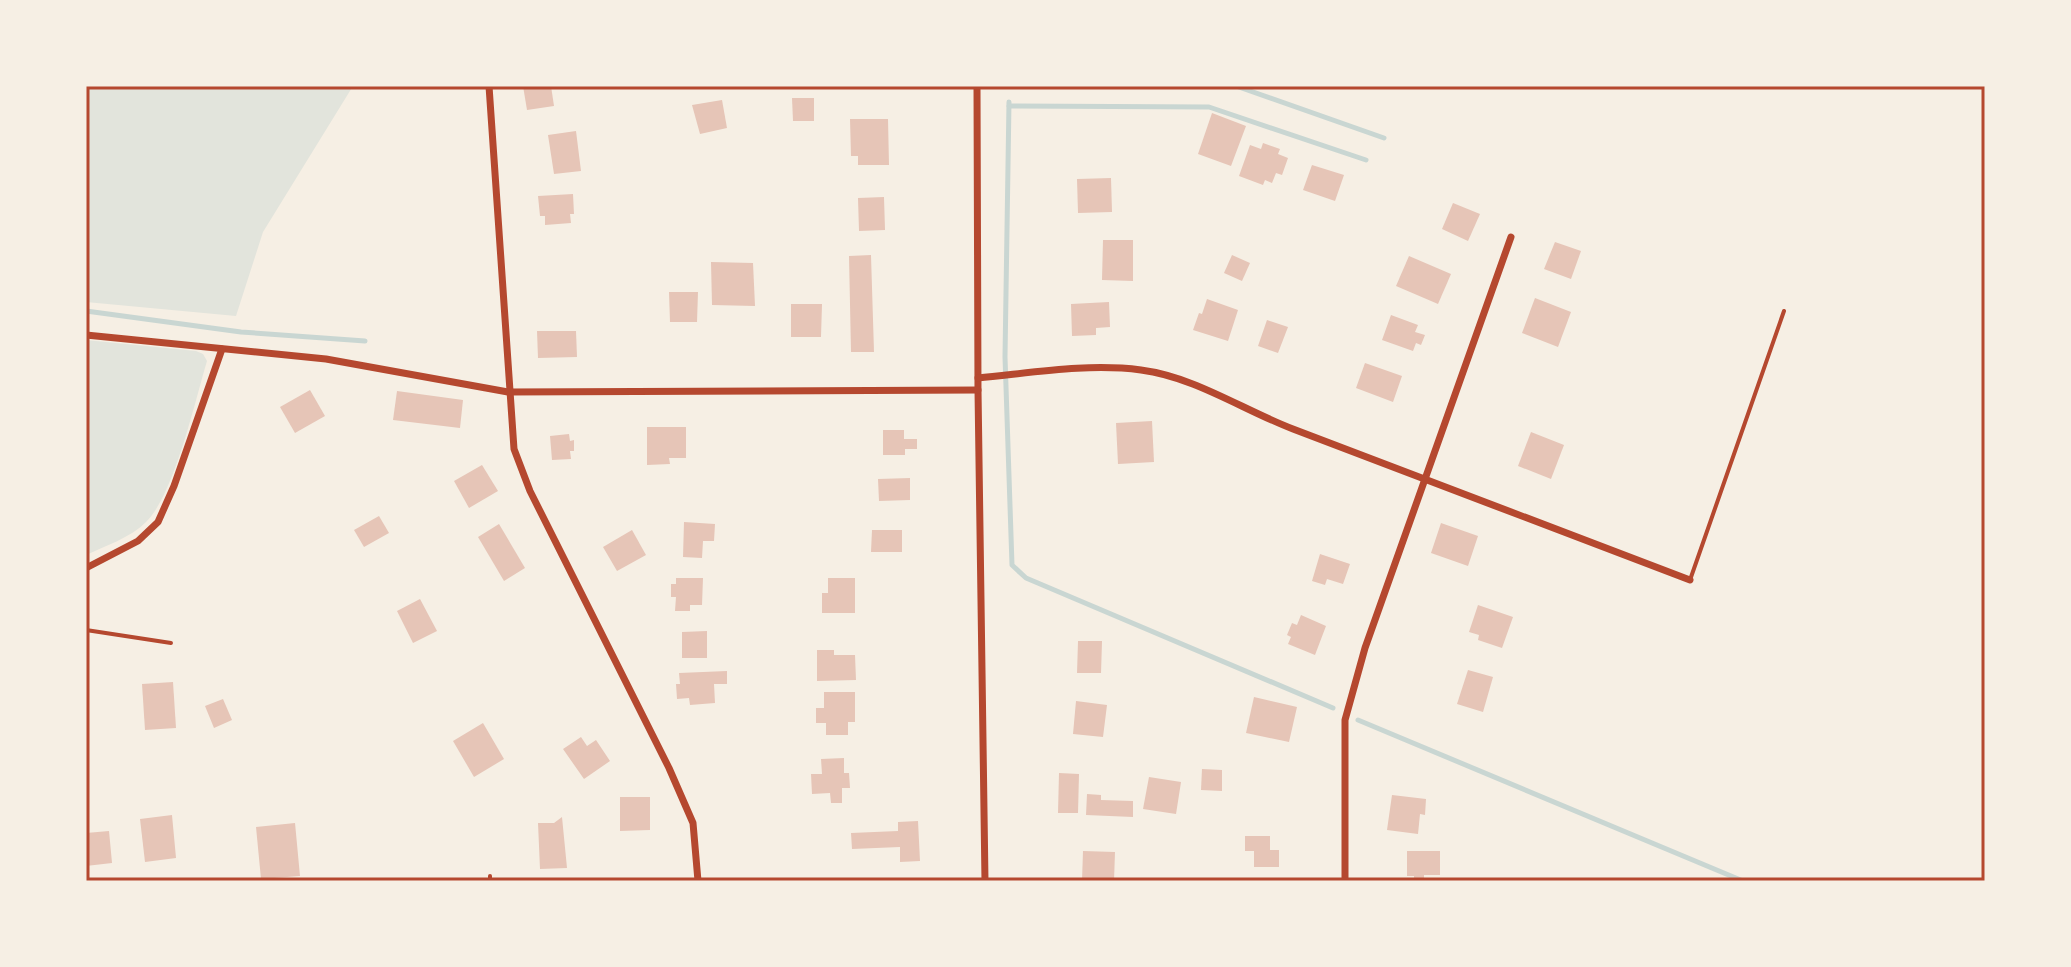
<svg xmlns="http://www.w3.org/2000/svg" width="2071" height="967" font-family="'Playfair Display',serif">
<style>
.green{fill:#e2e4dc}
.lines{fill:none;stroke-linecap:round;stroke-linejoin:round}
.stream{stroke:#c9d6d2;stroke-width:5}
.building{fill:#e6c5b7}
.service{stroke:#b5482f;stroke-width:4}
.minor{stroke:#b5482f;stroke-width:7}
.neatline{fill:none;stroke:#b5482f;stroke-width:3}
</style>
<rect width="100%" height="100%" fill="#f6efe4"/>
<g class="green">
<path d="M86 86H353L263 232 236 316 86 302Z"/>
<path d="M86 340 196 351 203 354 207 361C195 401 174 495 146 522 130 538 105 546 86 555Z"/>
</g>
<g class="lines">
<g class="stream">
<path d="M1236 86 1384 138"/>
<path d="M1009 102 1005 357 1012 565 1026 578 1333 708"/>
<path d="M1009 106 1209 107 1366 160"/>
<path d="M86 311 241 332 365 341"/>
<path d="M1358 720 1743 881"/>
</g>
</g>
<g class="building">
<path d="M523 86H551L554 106 527 110Z"/>
<path d="M792 98H814V121H793Z"/>
<path d="M722 100 727 128 700 134 692 105Z"/>
<path d="M1212 113 1246 126 1231 166 1198 154Z"/>
<path d="M850 119H888L889 165H858V156H851Z"/>
<path d="M576 131 581 171 554 174 548 135Z"/>
<path d="M1263 143 1280 149 1278 154 1288 158 1282 175 1276 173 1272 183 1265 180 1263 185 1239 176 1250 145 1261 149Z"/>
<path d="M1312 165 1344 175 1335 201 1303 190Z"/>
<path d="M1111 178 1112 212 1078 213 1077 179Z"/>
<path d="M573 194 574 214H570L571 223 545 225V216H540L538 196Z"/>
<path d="M884 197 885 230 859 231 858 198Z"/>
<path d="M1453 203 1480 214 1468 241 1442 229Z"/>
<path d="M1103 240H1133V281L1102 280Z"/>
<path d="M1555 242 1581 251 1571 279 1544 269Z"/>
<path d="M871 255 874 352H851L849 256Z"/>
<path d="M1232 255 1250 263 1242 281 1224 273Z"/>
<path d="M1409 256 1451 274 1438 304 1396 286Z"/>
<path d="M711 262 753 263 755 306 712 305Z"/>
<path d="M669 292H698L697 322H670Z"/>
<path d="M1535 298 1571 312 1558 347 1522 333Z"/>
<path d="M1207 299 1238 310 1228 341 1193 330 1199 313 1202 314Z"/>
<path d="M1109 302 1110 327 1096 328V335L1072 336 1071 304Z"/>
<path d="M791 304H822L821 337H791Z"/>
<path d="M1391 315 1418 325 1415 332 1425 335 1421 345 1416 343 1413 351 1382 340Z"/>
<path d="M1267 320 1288 327 1278 353 1258 346Z"/>
<path d="M537 331H576L577 357 538 358Z"/>
<path d="M1365 363 1402 376 1393 402 1356 388Z"/>
<path d="M310 390 325 416 295 433 280 407Z"/>
<path d="M397 391 463 400 460 428 393 420Z"/>
<path d="M1152 421 1154 462 1118 464 1116 423Z"/>
<path d="M647 427H686V458H669L670 464 647 465Z"/>
<path d="M883 430H904V439H917V449H905V455H883Z"/>
<path d="M1531 432 1564 445 1551 479 1518 466Z"/>
<path d="M569 434 570 441 574 440V451H570L571 459 552 460 550 436Z"/>
<path d="M482 465 498 491 469 508 454 481Z"/>
<path d="M910 478V500L879 501 878 479Z"/>
<path d="M379 516 389 533 364 547 354 530Z"/>
<path d="M684 522 715 524 714 541H703L702 558 683 557Z"/>
<path d="M1441 523 1478 536 1468 566 1431 553Z"/>
<path d="M499 524 525 568 504 581 478 537Z"/>
<path d="M632 530 646 555 617 571 603 547Z"/>
<path d="M872 530H902V552H871Z"/>
<path d="M1320 554 1350 564 1343 584 1327 579 1325 585 1312 581Z"/>
<path d="M676 578H703L702 605H690V611H675L676 597H671V584H676Z"/>
<path d="M828 578H855V613H822V593H828Z"/>
<path d="M420 599 437 631 413 643 397 611Z"/>
<path d="M1478 605 1513 617 1502 648 1478 640 1479 635 1469 632Z"/>
<path d="M1301 615 1326 626 1315 655 1288 644 1291 637 1287 635 1292 623 1297 625Z"/>
<path d="M707 631V658H682V632Z"/>
<path d="M1078 641H1102L1101 673H1077Z"/>
<path d="M817 650H834V655H855L856 680 817 681Z"/>
<path d="M1468 670 1493 677 1483 712 1457 704Z"/>
<path d="M727 671V684H714L715 703 690 705 689 698 677 699 676 684H680L679 673Z"/>
<path d="M173 682 176 728 145 730 142 684Z"/>
<path d="M824 692H855V722H848V735H826V723H816V708H824Z"/>
<path d="M1254 697 1297 707 1289 742 1246 733Z"/>
<path d="M223 699 232 720 214 728 205 706Z"/>
<path d="M1076 701 1107 705 1103 737 1073 734Z"/>
<path d="M483 723 504 759 474 777 453 741Z"/>
<path d="M581 737 587 746 596 740 610 761 584 779 563 749Z"/>
<path d="M844 758V773H849L850 788H842V803H831L830 793 812 794 811 774H822L821 759Z"/>
<path d="M1202 769 1222 770V791L1201 790Z"/>
<path d="M1059 773 1079 774 1078 813H1058Z"/>
<path d="M1149 777 1181 782 1176 814 1143 809Z"/>
<path d="M1087 794 1101 795V800L1133 801V817L1086 815Z"/>
<path d="M1392 795 1426 799 1425 815 1420 814 1418 834 1387 830Z"/>
<path d="M620 797H650V830L620 831Z"/>
<path d="M172 815 176 858 145 862 140 819Z"/>
<path d="M562 817 567 868 540 869 538 823H554Z"/>
<path d="M918 821 920 861 900 862V847L852 849 851 833 898 831V822Z"/>
<path d="M295 823 300 876 261 879 256 827Z"/>
<path d="M109 831 112 863 86 866V833Z"/>
<path d="M1245 836H1270V850H1279V867H1254V851H1245Z"/>
<path d="M1083 851 1115 852 1114 881H1082Z"/>
<path d="M1407 851H1440V875H1424V881H1414V876H1407Z"/>
</g>
<g class="lines">
<g class="service">
<path d="M1690 580 1784 311"/>
<path d="M86 630 171 643"/>
<path d="M490 876V881"/>
</g>
<g class="minor">
<path d="M489 86 514 449 530 491 669 768 693 823 698 881"/>
<path d="M977 86 978 390 985 881"/>
<path d="M86 335 326 359 508 392 978 390"/>
<path d="M978 378C1031 373 1087 363 1141 370 1195 377 1243 410 1293 429 1426 479 1558 530 1690 580"/>
<path d="M86 568 138 541 158 522 174 486 222 349"/>
<path d="M1345 881V720L1365 648 1511 237"/>
</g>
</g>
<rect width="2071" height="967" fill="none" stroke="#f6efe4" stroke-width="176"/>
<rect x="88" y="88" width="1895" height="791" class="neatline"/>
</svg>
